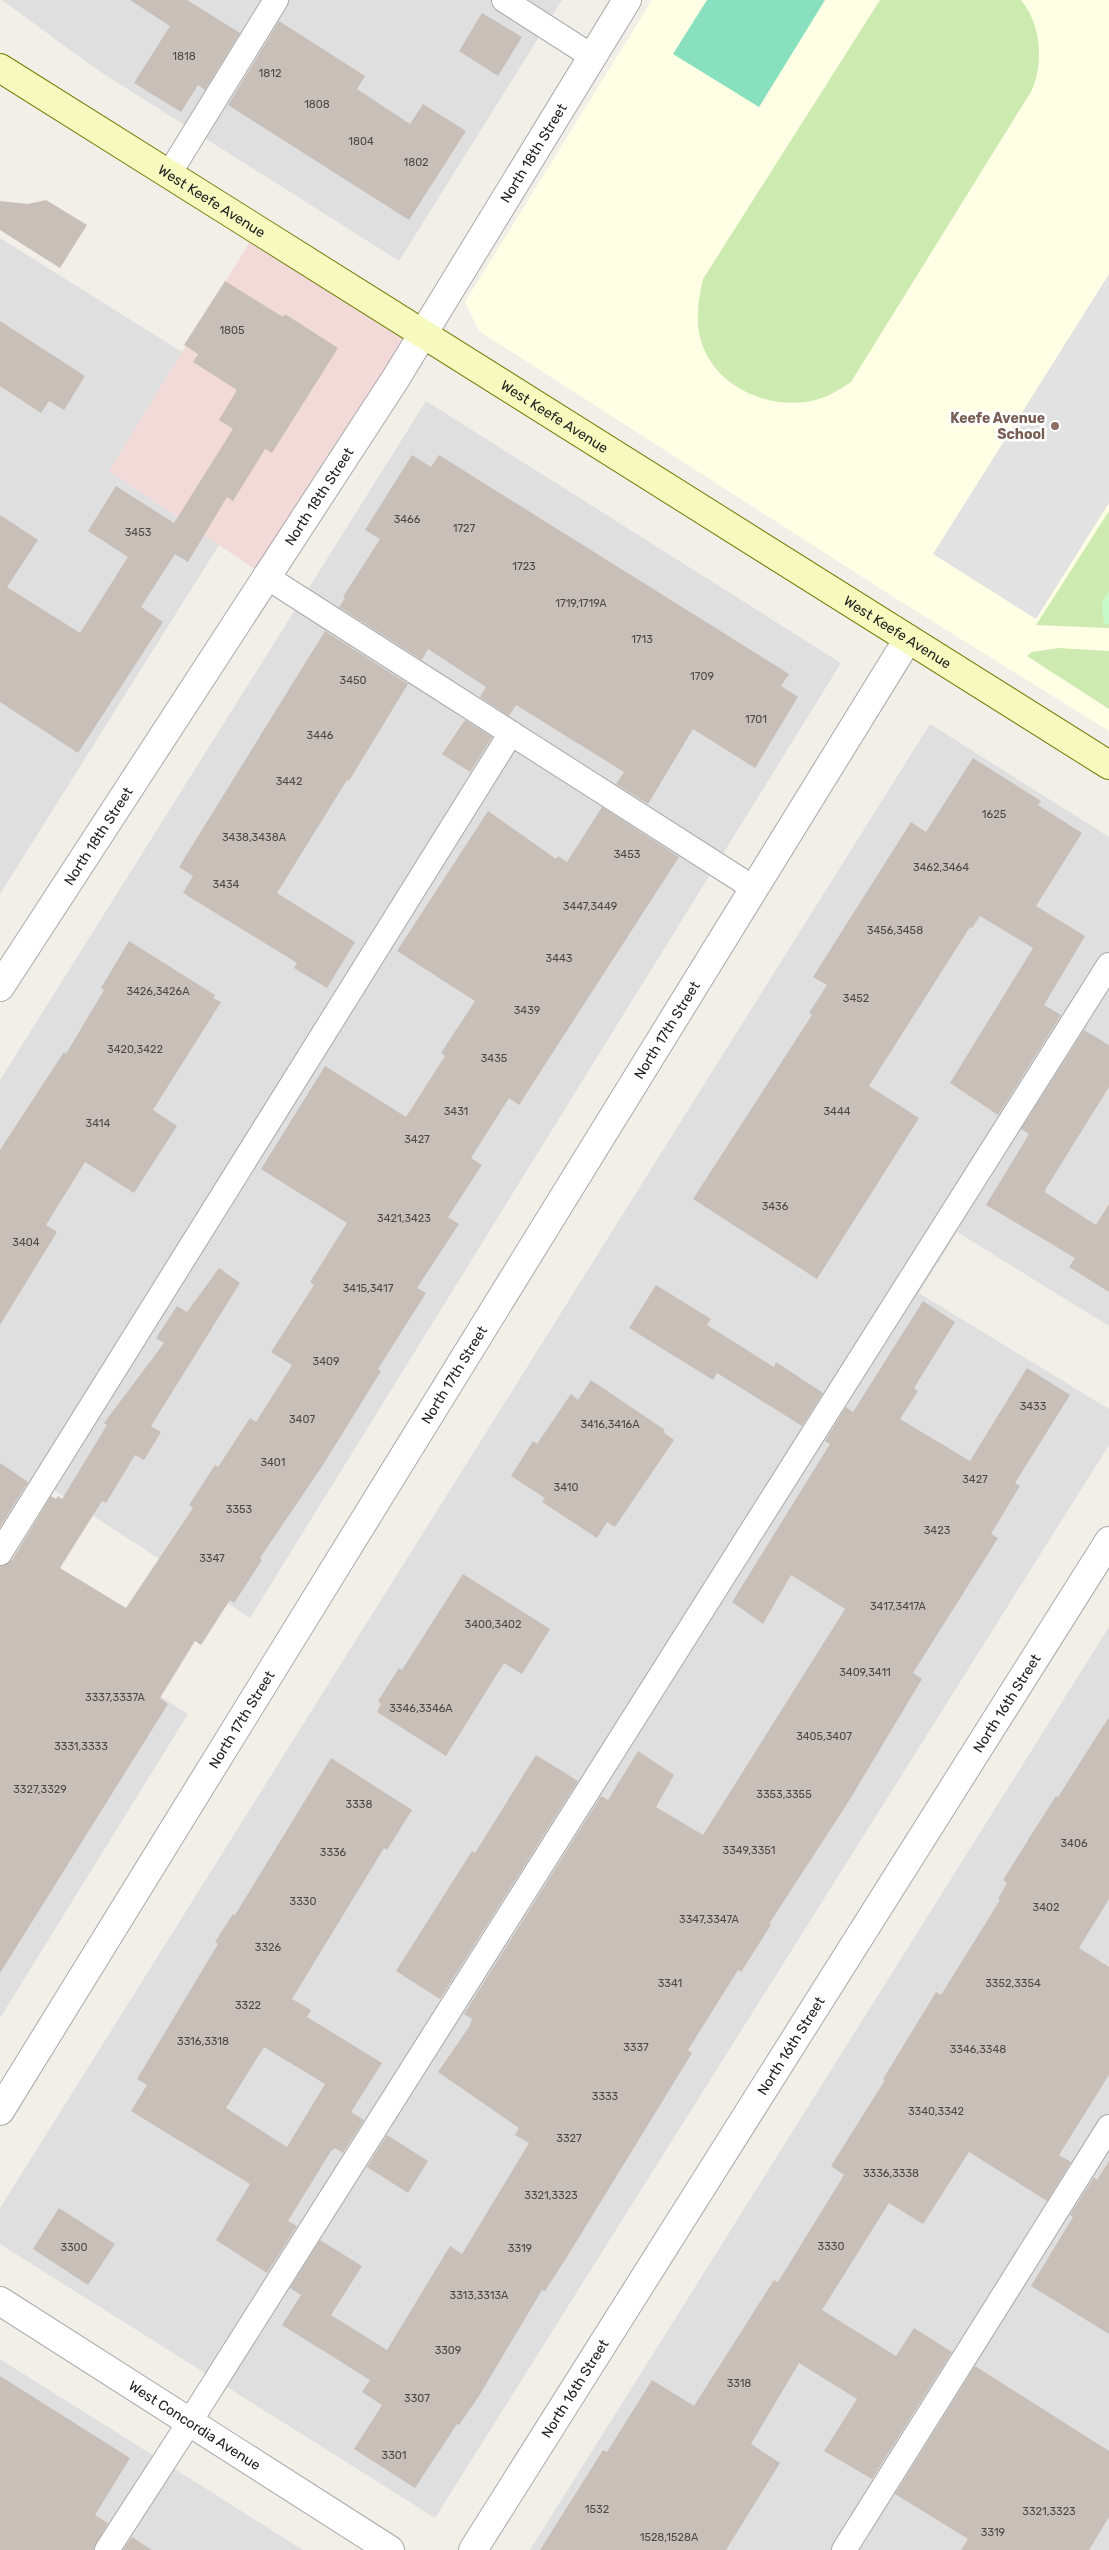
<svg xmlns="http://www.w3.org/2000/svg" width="1109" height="2550" font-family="Rubik,sans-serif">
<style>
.residential{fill:#e0dfdf}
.commercial{fill:#f2dad9}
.education{fill:#ffffe5}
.grass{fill:#cdebb0}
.park{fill:#c8facc}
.pitch{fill:#88e0be}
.parking{fill:#e2e2e2}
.building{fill:#c7bfb8;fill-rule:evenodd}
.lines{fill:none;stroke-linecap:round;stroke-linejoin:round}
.lane-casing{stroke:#a9a9a9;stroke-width:26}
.street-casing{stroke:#a9a9a9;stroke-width:30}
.secondary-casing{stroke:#707d05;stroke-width:30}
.lane{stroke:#fff;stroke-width:24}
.street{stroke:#fff;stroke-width:28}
.secondary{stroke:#f7fabf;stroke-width:28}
.education-dot{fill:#8d6e63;stroke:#fff;stroke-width:2}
.labels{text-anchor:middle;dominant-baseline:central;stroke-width:5;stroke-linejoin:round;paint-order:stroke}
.number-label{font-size:11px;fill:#4b4948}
.street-label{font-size:14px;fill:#222;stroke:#fff}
.education-label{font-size:14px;font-weight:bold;fill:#785e54;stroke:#fff;text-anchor:end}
</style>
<rect width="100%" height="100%" fill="#f2efe9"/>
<g class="residential">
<path d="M2 0H562L399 261 96 69Z"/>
<path d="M0 238 182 352 110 471 219 545 0 894Z"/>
<path d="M426 401 841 663 250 1618 52 1489 0 1579V1080Z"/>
<path d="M930 724 1109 837V1326L957 1232 919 1293 1109 1409V1445L435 2518 0 2244V2208Z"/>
<path d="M0 1593 188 1714 0 2018Z"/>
<path d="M1109 1627V2550H530Z"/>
<path d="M0 2359 303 2550H0Z"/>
</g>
<path class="commercial" d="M257 230 423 334 265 576 109 471Z"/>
<path class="education" d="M652 0H1109V731L892 596 479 331 465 302Z"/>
<g class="grass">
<path d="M880 0H1021C1041 24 1044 62 1032 90L851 382C838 391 822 400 806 402 760 408 707 381 699 332 696 314 699 297 703 279Z"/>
<path d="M1109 511V628L1036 625Z"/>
<path d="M1058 648 1109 651V709L1027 656 1032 652Z"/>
</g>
<path class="park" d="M1109 591V624L1104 625 1102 603Z"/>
<path class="pitch" d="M707 0H825L759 107 673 54Z"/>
<path class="parking" d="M1109 274V503L1036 619 933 554Z"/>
<g class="building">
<path d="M130 0H187L240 33 205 90 198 85 181 112 134 83 170 26Z"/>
<path d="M482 13 522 37 498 76 459 51Z"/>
<path d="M279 21 365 76 357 89 410 124 423 104 466 131 409 220 228 105Z"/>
<path d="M46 200 87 225 60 268 0 230V201L28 204Z"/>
<path d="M225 281 283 317 285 314 338 348 272 453 265 449 233 501 227 497 188 562 175 554 141 607 163 622 78 753 0 702V515L38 540 7 587 80 633 128 557 88 531 116 486 174 523 233 429 219 420 237 390 193 362 198 354 184 345Z"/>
<path d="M0 321 85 376 64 410 49 401 41 413 0 386Z"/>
<path d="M412 455 431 467 439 455 789 674 781 686 798 697 755 768 693 729 648 804 616 784 624 772 516 705 509 716 480 697 486 687 428 649 422 660 339 607 345 598 343 597 380 539 365 530Z"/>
<path d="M325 631 408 684 349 781 347 780 277 893 355 942 327 988 294 968 297 963 183 893 193 876 179 867Z"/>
<path d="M465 720 492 737 470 772 442 754Z"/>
<path d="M973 758 1041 801 1038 805 1082 833 1036 906 1085 936 1044 1005 1061 1015 998 1115 950 1083 1033 948 980 916 972 928 970 927 869 1086 919 1118 817 1279 693 1199 812 1015 809 1013 827 985 813 977 911 822 926 832Z"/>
<path d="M602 807 679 857 519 1105 509 1098 471 1158 482 1165 448 1217 459 1224 417 1288 426 1293 378 1369 381 1371 323 1465 260 1558 262 1560 234 1603 230 1600 201 1645 195 1641 160 1698 168 1704 0 1973V1567L12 1560 51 1496 56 1499 58 1496 62 1499 107 1425 104 1423 164 1343 156 1338 177 1306 187 1312 219 1268 240 1283 151 1426 161 1432 144 1460 135 1455 106 1503 102 1501 60 1568 126 1608 193 1508 189 1505 215 1465 218 1467 250 1418 256 1422 292 1365 271 1352 314 1285 310 1282 347 1223 261 1169 325 1066 406 1117 445 1056 441 1053 475 1001 397 951 488 811 556 859 558 856 567 862Z"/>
<path d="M129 941 215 995 213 998 221 1002 153 1110 177 1126 134 1193 85 1162 46 1225 57 1232 0 1325V1150L64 1052 66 1054 104 990 101 988Z"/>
<path d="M1084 1030 1109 1045V1087L1045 1190 1046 1193 1096 1225 1109 1204V1292L1069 1267 1075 1258 986 1205 1029 1134 1021 1129Z"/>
<path d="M656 1285 711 1319 707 1325 774 1367 776 1362 823 1393 802 1426 717 1373 713 1380 629 1328Z"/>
<path d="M923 1301 955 1322 914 1388 918 1391 900 1419 970 1461 1027 1368 1070 1395 1015 1483 1020 1486 991 1534 998 1538 913 1673 922 1679 847 1804 769 1924 771 1925 741 1972 738 1970 688 2050 692 2053 570 2252 545 2291 542 2290 479 2396 459 2425 457 2424 415 2488 354 2449 382 2405 362 2392 370 2380 282 2325 301 2295 290 2288 320 2240 362 2266 331 2315 387 2350 450 2246 462 2254 529 2143 515 2135 519 2128 438 2072 469 2027 472 2019 464 2014 601 1796 608 1800 638 1751 674 1775 656 1807 703 1835 845 1609 791 1575 763 1624 732 1602 830 1444 825 1441 846 1407 853 1412Z"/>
<path d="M591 1380 665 1430 663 1432 674 1440 615 1527 607 1522 597 1538 542 1502 545 1498 511 1476 533 1441 537 1444 571 1394 578 1400Z"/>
<path d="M0 1463 28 1482 0 1527Z"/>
<path d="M463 1574 550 1629 522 1674 504 1663 446 1756 377 1712 381 1704 378 1701 399 1668 402 1670Z"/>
<path d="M1109 1717V1899L1079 1948 1109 1967V2075L1059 2155 1071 2162 1047 2201 969 2152 923 2224 889 2203 822 2310 896 2356 914 2328 952 2352 872 2479 824 2451 857 2399 799 2363 751 2444 780 2463 726 2550H540L603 2450 607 2452 652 2380 694 2406 774 2280 778 2282 844 2175 831 2166 885 2080 883 2079 936 1992 941 1995 1000 1900 998 1899 1007 1883 1003 1880 1033 1832 1056 1796 1058 1797Z"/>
<path d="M536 1755 578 1781 440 1999 396 1971 472 1851 475 1853Z"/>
<path d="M331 1758 412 1810 387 1850 384 1848 292 1999 311 2010 307 2017 382 2063 351 2112 364 2120 343 2153 335 2148 331 2151 288 2221 297 2226 267 2273 216 2240 250 2184 131 2111 147 2085 137 2079 218 1944 215 1942 233 1914 235 1915ZM264 2047 325 2084 287 2147 226 2108Z"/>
<path d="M387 2135 428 2161 408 2193 367 2167Z"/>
<path d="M1109 2161V2334L1031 2286 1073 2217 1070 2215 1094 2177 1097 2180Z"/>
<path d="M59 2208 115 2244 88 2285 33 2249Z"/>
<path d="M975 2366 1109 2451V2517L1089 2550H961L968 2539 895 2494Z"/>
<path d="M0 2376 130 2458 95 2515 108 2523 93 2550H0Z"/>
<path d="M132 2537 152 2550H123Z"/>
</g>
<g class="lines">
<defs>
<g id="lane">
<path d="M504 0 593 57"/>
<path d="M169 174 276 0"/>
<path d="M265 576 755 889"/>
<path d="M0 1553 511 733"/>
<path d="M107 2550 189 2423 1109 965"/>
<path d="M844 2550 1109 2127"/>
</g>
<g id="street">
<path id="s1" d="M0 987 396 378 627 0"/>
<path id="s2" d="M0 2111 908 639"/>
<path id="s3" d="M0 2301 390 2550"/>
<path id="s4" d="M473 2550 1109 1541"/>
</g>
<g id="secondary">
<path id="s5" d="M0 68 1109 765"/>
</g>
</defs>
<use href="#lane" class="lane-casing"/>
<use href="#street" class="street-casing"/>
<use href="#secondary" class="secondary-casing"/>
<use href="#lane" class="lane"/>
<use href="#street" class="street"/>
<use href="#secondary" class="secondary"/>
</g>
<circle class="education-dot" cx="1055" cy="426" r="5"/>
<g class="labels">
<g class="number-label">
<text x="184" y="56">1818</text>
<text x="270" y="73">1812</text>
<text x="317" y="104">1808</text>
<text x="361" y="141">1804</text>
<text x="416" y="162">1802</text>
<text x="232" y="330">1805</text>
<text x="407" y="519">3466</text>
<text x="464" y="528">1727</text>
<text x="138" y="532">3453</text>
<text x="524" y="566">1723</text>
<text x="581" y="603">1719,1719A</text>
<text x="642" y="639">1713</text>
<text x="702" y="676">1709</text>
<text x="353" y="680">3450</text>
<text x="756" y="719">1701</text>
<text x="320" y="735">3446</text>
<text x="289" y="781">3442</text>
<text x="994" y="814">1625</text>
<text x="254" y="837">3438,3438A</text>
<text x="627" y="854">3453</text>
<text x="941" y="867">3462,3464</text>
<text x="226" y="884">3434</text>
<text x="590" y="906">3447,3449</text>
<text x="895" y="930">3456,3458</text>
<text x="559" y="958">3443</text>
<text x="158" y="991">3426,3426A</text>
<text x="856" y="998">3452</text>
<text x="527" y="1010">3439</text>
<text x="135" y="1049">3420,3422</text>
<text x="494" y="1058">3435</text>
<text x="456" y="1111">3431</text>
<text x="837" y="1111">3444</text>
<text x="98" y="1123">3414</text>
<text x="417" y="1139">3427</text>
<text x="775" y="1206">3436</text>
<text x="404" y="1218">3421,3423</text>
<text x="26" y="1242">3404</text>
<text x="368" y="1288">3415,3417</text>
<text x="326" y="1361">3409</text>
<text x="1033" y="1406">3433</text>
<text x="302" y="1419">3407</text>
<text x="610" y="1424">3416,3416A</text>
<text x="273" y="1462">3401</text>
<text x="975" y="1479">3427</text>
<text x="566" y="1487">3410</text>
<text x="239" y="1509">3353</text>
<text x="937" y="1530">3423</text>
<text x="212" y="1558">3347</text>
<text x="898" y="1606">3417,3417A</text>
<text x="493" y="1624">3400,3402</text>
<text x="865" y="1672">3409,3411</text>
<text x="115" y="1697">3337,3337A</text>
<text x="421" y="1708">3346,3346A</text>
<text x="824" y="1736">3405,3407</text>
<text x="81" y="1746">3331,3333</text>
<text x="40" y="1789">3327,3329</text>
<text x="784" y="1794">3353,3355</text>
<text x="359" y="1804">3338</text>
<text x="1074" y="1843">3406</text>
<text x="749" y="1850">3349,3351</text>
<text x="333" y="1852">3336</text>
<text x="303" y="1901">3330</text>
<text x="1046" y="1907">3402</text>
<text x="709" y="1919">3347,3347A</text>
<text x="268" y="1947">3326</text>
<text x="670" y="1983">3341</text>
<text x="1013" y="1983">3352,3354</text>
<text x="248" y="2005">3322</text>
<text x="203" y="2041">3316,3318</text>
<text x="636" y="2047">3337</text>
<text x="978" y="2049">3346,3348</text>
<text x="605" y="2096">3333</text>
<text x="936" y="2111">3340,3342</text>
<text x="569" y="2138">3327</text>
<text x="891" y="2173">3336,3338</text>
<text x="551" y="2195">3321,3323</text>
<text x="831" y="2246">3330</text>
<text x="74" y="2247">3300</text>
<text x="520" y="2248">3319</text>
<text x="479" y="2295">3313,3313A</text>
<text x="448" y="2350">3309</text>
<text x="739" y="2383">3318</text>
<text x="417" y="2398">3307</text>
<text x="394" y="2455">3301</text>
<text x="597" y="2509">1532</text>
<text x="1049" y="2511">3321,3323</text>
<text x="993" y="2532">3319</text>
<text x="669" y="2537">1528,1528A</text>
</g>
<g class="street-label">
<text stroke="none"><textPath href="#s1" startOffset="990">North 18th Street</textPath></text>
<text stroke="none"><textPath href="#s5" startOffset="250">West Keefe Avenue</textPath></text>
<text stroke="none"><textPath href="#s5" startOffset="655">West Keefe Avenue</textPath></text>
<text stroke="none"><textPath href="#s1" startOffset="585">North 18th Street</textPath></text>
<text stroke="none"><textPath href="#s5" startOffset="1060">West Keefe Avenue</textPath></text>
<text stroke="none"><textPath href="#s1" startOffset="180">North 18th Street</textPath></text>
<text stroke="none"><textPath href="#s2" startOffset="1270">North 17th Street</textPath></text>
<text stroke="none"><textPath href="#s2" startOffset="865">North 17th Street</textPath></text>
<text stroke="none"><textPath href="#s4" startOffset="1001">North 16th Street</textPath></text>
<text stroke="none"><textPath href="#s2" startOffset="460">North 17th Street</textPath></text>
<text stroke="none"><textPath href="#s4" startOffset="596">North 16th Street</textPath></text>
<text stroke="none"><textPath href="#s4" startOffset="191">North 16th Street</textPath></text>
<text stroke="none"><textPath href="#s3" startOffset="231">West Concordia Avenue</textPath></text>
</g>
<g class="education-label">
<text x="1045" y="418">Keefe Avenue<tspan x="1045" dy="16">School</tspan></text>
</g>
</g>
</svg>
